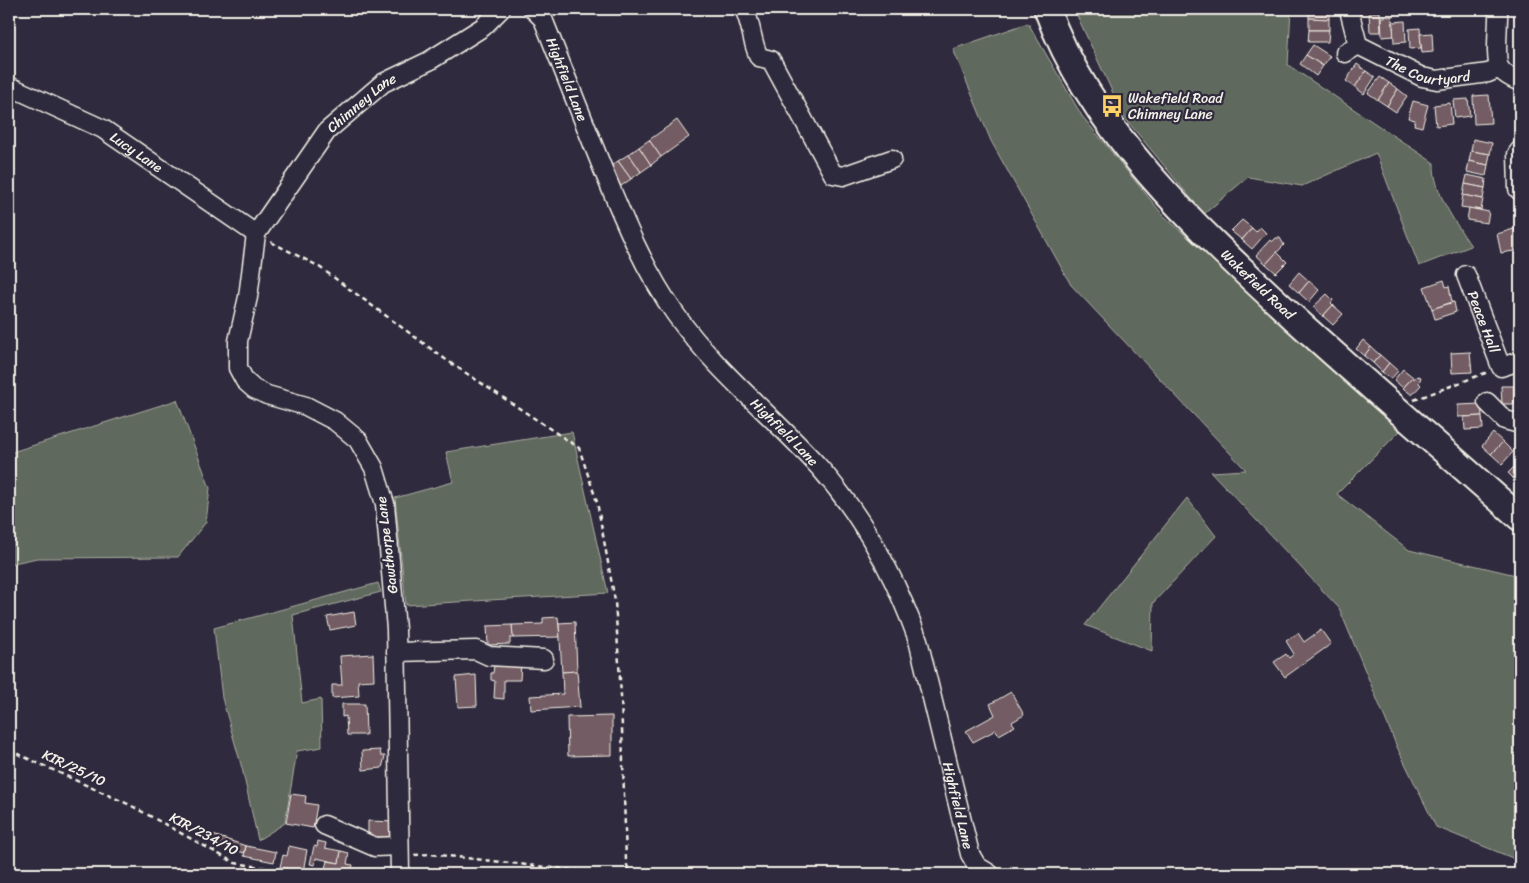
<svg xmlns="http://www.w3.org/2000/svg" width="1529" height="883" font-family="Sriracha,sans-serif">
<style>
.green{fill:#60695d;stroke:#aaada2}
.building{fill:#735b63;stroke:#f4f1e8}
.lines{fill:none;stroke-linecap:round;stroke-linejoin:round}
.minor-casing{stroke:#f4f1e8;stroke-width:21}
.highway-casing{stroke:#f4f1e8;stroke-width:29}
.path{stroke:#f4f1e8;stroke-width:2.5;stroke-dasharray:5 4;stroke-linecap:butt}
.minor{stroke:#2f2a3d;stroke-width:18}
.highway{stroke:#2f2a3d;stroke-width:25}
.labels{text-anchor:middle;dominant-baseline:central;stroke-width:4.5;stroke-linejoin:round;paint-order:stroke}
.street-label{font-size:14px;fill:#f4f1e8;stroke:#2f2a3d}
.poi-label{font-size:14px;fill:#f4f1e8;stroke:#2f2a3d;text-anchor:start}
</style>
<rect width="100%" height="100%" fill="#2f2a3d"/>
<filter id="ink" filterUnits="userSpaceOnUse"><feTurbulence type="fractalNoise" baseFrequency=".02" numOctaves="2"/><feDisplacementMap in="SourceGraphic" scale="10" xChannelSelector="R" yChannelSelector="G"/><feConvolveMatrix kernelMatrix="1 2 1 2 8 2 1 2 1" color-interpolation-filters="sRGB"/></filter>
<g filter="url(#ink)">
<g class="green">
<path d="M1074 9H1291L1288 65 1434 163C1433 192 1455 222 1471 246L1419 266 1376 153 1302 186 1248 177 1204 214 1124 117Z"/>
<path d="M1028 23 1082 116 1163 215 1401 430 1337 494 1409 550 1520 576V861L1436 827 1397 747 1339 608 1211 472 1246 470 1071 285 991 141 953 49Z"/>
<path d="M177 400 210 488 206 522 178 557 37 558 9 564V453Z"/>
<path d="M572 432 608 593 406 605 395 498 453 482 446 452Z"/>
<path d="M1187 498 1216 536 1153 603 1152 651 1085 625Z"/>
<path d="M378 583 381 592 293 615 302 703 321 699 322 747 297 751 285 823 258 840 242 768 222 698 214 628Z"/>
</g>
<g class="building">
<path d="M1309 9H1329V19L1309 18Z"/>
<path d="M1369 12H1380L1381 32H1370Z"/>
<path d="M1392 16 1394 36 1382 37 1381 17Z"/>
<path d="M1309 18 1329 19V30H1309Z"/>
<path d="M1405 21 1406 42 1394 43 1393 22Z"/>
<path d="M1420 28 1421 48 1410 49 1409 29Z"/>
<path d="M1309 30H1329L1328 42H1308Z"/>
<path d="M1432 33 1433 52 1422 53 1420 34Z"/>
<path d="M1313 45 1330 56 1323 66 1306 55Z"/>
<path d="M1306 55 1323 66 1316 76 1300 64Z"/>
<path d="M1357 64 1366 71 1355 87 1346 81Z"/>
<path d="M1366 71 1375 77 1364 94 1355 87Z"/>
<path d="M1380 77 1389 83 1378 100 1368 93Z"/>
<path d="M1389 83 1398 89 1387 106 1378 100Z"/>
<path d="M1398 89 1407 96 1396 112 1387 106Z"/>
<path d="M1489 95 1491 123 1474 124 1473 96Z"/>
<path d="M1468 99 1470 116 1455 118 1453 100Z"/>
<path d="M1413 101 1428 105 1422 127 1414 125 1415 120 1408 118Z"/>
<path d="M1450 103 1452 124 1436 126 1434 105Z"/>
<path d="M677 120 689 137 661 157 649 140Z"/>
<path d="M1473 139 1492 143 1490 154 1471 151Z"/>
<path d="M649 140 661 157 651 165 639 147Z"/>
<path d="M639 147 651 165 641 172 629 154Z"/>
<path d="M1471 151 1490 154 1488 165 1469 161Z"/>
<path d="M629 154 641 172 631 179 618 161Z"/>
<path d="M618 161 631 179 621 186 608 168Z"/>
<path d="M1469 161 1488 165 1486 176 1467 172Z"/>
<path d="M1467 175 1486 179 1485 188 1465 184Z"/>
<path d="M1465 184 1485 188 1483 199 1463 195Z"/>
<path d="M1463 195 1483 199 1481 210 1461 207Z"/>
<path d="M1469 208 1489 212 1487 223 1467 220Z"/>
<path d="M1242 220 1252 228 1242 240 1231 231Z"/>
<path d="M1260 227 1266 233 1252 249 1242 240 1252 228 1256 232Z"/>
<path d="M1517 228 1520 250 1501 253 1497 234Z"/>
<path d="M1276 238H1280L1284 245 1266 264 1256 255 1270 240 1272 242Z"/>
<path d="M1277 252 1287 262 1276 273 1266 264Z"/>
<path d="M1299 272 1309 281 1299 293 1289 284Z"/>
<path d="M1444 280 1446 287 1449 286 1452 302 1432 309 1424 287Z"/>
<path d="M1309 281 1319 290 1309 302 1299 293Z"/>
<path d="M1327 294 1333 300 1331 303 1333 305 1323 316 1313 307Z"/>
<path d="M1454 302 1456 312 1435 319 1432 309Z"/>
<path d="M1333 305 1343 314 1333 325 1323 316Z"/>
<path d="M1363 340 1371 347 1364 356 1356 349Z"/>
<path d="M1371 347 1380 355 1373 363 1364 356Z"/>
<path d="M1470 352 1472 372 1452 373 1451 353Z"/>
<path d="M1380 355 1389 363 1382 372 1373 363Z"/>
<path d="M1389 363 1398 371 1391 379 1382 372Z"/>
<path d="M1403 369 1413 377 1403 388 1394 380Z"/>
<path d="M1417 376 1421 377 1419 383 1421 385 1412 395 1403 388 1413 377 1414 379Z"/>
<path d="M1501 386H1514V404H1502Z"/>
<path d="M1514 386H1520V403L1514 404Z"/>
<path d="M1481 404 1482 416 1458 417V405Z"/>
<path d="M1482 416 1483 429 1465 430 1464 417Z"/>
<path d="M1493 433 1503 442 1491 454 1482 446Z"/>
<path d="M1503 442 1513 452 1502 464 1491 454Z"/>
<path d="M1520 461V479L1517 482 1508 473Z"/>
<path d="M354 612 356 625 330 630 327 617Z"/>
<path d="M558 617 560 637 513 638 512 625 543 624V618Z"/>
<path d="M575 622 577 671 562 672 559 623Z"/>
<path d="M512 625 513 638H510V644L488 645 487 626Z"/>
<path d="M1321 630 1331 644 1285 677 1274 662 1286 654 1289 658 1294 654 1286 641 1298 633 1304 642Z"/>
<path d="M373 654 374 680 358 681 359 696 332 698V685H342L340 656Z"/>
<path d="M505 661 521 662 520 680H504V699L494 698 495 681 491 680V673H493L494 666H505Z"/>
<path d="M577 671 580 707 531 710 530 696 563 694 562 672Z"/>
<path d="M476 675 477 706 458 707 456 677Z"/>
<path d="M1011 692 1024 715 1012 722 1015 726 999 735 996 730 973 742 966 731 995 715 990 704Z"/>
<path d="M342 704H365L366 735H347L346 716 342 717Z"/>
<path d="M612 716V755L568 756 567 717Z"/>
<path d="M380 750 381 756H385L382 768 363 770 362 751Z"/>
<path d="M291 794 306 796 305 803 317 805 313 828 286 823Z"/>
<path d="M368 821 396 822 395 837H368Z"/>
<path d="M198 830 246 846 244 853 196 836Z"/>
<path d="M318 841 326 843 325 848 341 851 339 863 316 858 315 865 310 864 314 846 317 847Z"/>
<path d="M246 846 276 852 274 862 244 856Z"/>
<path d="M289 846 307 850 303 872 280 867 283 855 287 856Z"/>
<path d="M341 851 349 853 347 864 353 865 351 874 324 872 327 861 339 863Z"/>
</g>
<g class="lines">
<defs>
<g id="minor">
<path id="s1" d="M533 9 543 19C563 68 582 118 602 167 623 218 644 270 676 315 717 372 772 415 819 467 864 518 895 576 918 640L970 854 977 866 990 874"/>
<path d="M744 9C752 24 751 41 759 57L771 60 833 174 843 176 892 159"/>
<path d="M1498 9C1499 22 1494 59 1500 69 1505 75 1513 79 1520 82"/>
<path id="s2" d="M1350 14 1358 45 1422 77 1437 80 1488 73 1500 68"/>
<path d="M1345 53 1358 45"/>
<path id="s3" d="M9 86 103 129 256 234"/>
<path d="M1520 150 1517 154 1518 189 1520 191"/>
<path id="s4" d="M1466 275 1501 367 1520 361"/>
<path d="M1487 402 1505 420 1520 424"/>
<path d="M396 652 476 650 489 656 544 659"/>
<path d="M324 825 375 847 399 846"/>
<path id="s5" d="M400 874 396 629 385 504 374 468 358 440 335 421 306 406 267 395 254 389 245 381 238 368V341L248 297 256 234 327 131 383 83 429 61 483 27 501 9"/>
</g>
<g id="highway">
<path id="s6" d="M1047 9C1091 132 1200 231 1294 318 1369 386 1445 451 1520 518"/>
</g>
</defs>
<use href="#minor" class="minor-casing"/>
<use href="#highway" class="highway-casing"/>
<g class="path">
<path d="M271 242 318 266 445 359 579 448 597 502 615 601 621 695 626 862 630 874"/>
<path d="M1414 400 1488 372"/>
<path d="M9 750 130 805 235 863 303 874"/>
<path d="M414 855 430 854 607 874"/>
</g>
<use href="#minor" class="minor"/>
<use href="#highway" class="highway"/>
</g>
</g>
<defs>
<symbol id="bus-bare" viewBox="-9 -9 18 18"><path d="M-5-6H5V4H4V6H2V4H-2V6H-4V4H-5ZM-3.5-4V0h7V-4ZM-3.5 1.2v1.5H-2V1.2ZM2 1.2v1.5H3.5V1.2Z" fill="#ffd166" stroke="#2f2a3d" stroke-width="2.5" paint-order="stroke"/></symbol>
</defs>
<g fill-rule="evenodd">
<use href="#bus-bare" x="1096" y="90" width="32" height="32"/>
</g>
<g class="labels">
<g class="street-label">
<text stroke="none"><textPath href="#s2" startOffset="108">The Courtyard</textPath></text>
<text stroke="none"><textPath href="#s1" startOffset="79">Highfield Lane</textPath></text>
<text stroke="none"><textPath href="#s5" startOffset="890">Chimney Lane</textPath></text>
<text stroke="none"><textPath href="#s3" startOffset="144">Lucy Lane</textPath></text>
<text stroke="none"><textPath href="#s6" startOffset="350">Wakefield Road</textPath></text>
<text stroke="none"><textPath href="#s4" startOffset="50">Peace Hall</textPath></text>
<text stroke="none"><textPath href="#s1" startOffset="499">Highfield Lane</textPath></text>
<text transform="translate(387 545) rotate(-97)">Gawthorpe Lane</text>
<text transform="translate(74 768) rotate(25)">KIR/25/10</text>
<text stroke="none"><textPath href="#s1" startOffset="919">Highfield Lane</textPath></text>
<text transform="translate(204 834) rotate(28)">KIR/234/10</text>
</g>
<g class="poi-label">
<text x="1128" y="98">Wakefield Road<tspan x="1128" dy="16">Chimney Lane</tspan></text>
</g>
</g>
<rect width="1529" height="883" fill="none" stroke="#2f2a3d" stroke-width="30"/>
<rect x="15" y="15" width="1499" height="853" fill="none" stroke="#f4f1e8" stroke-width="2" filter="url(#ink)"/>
</svg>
